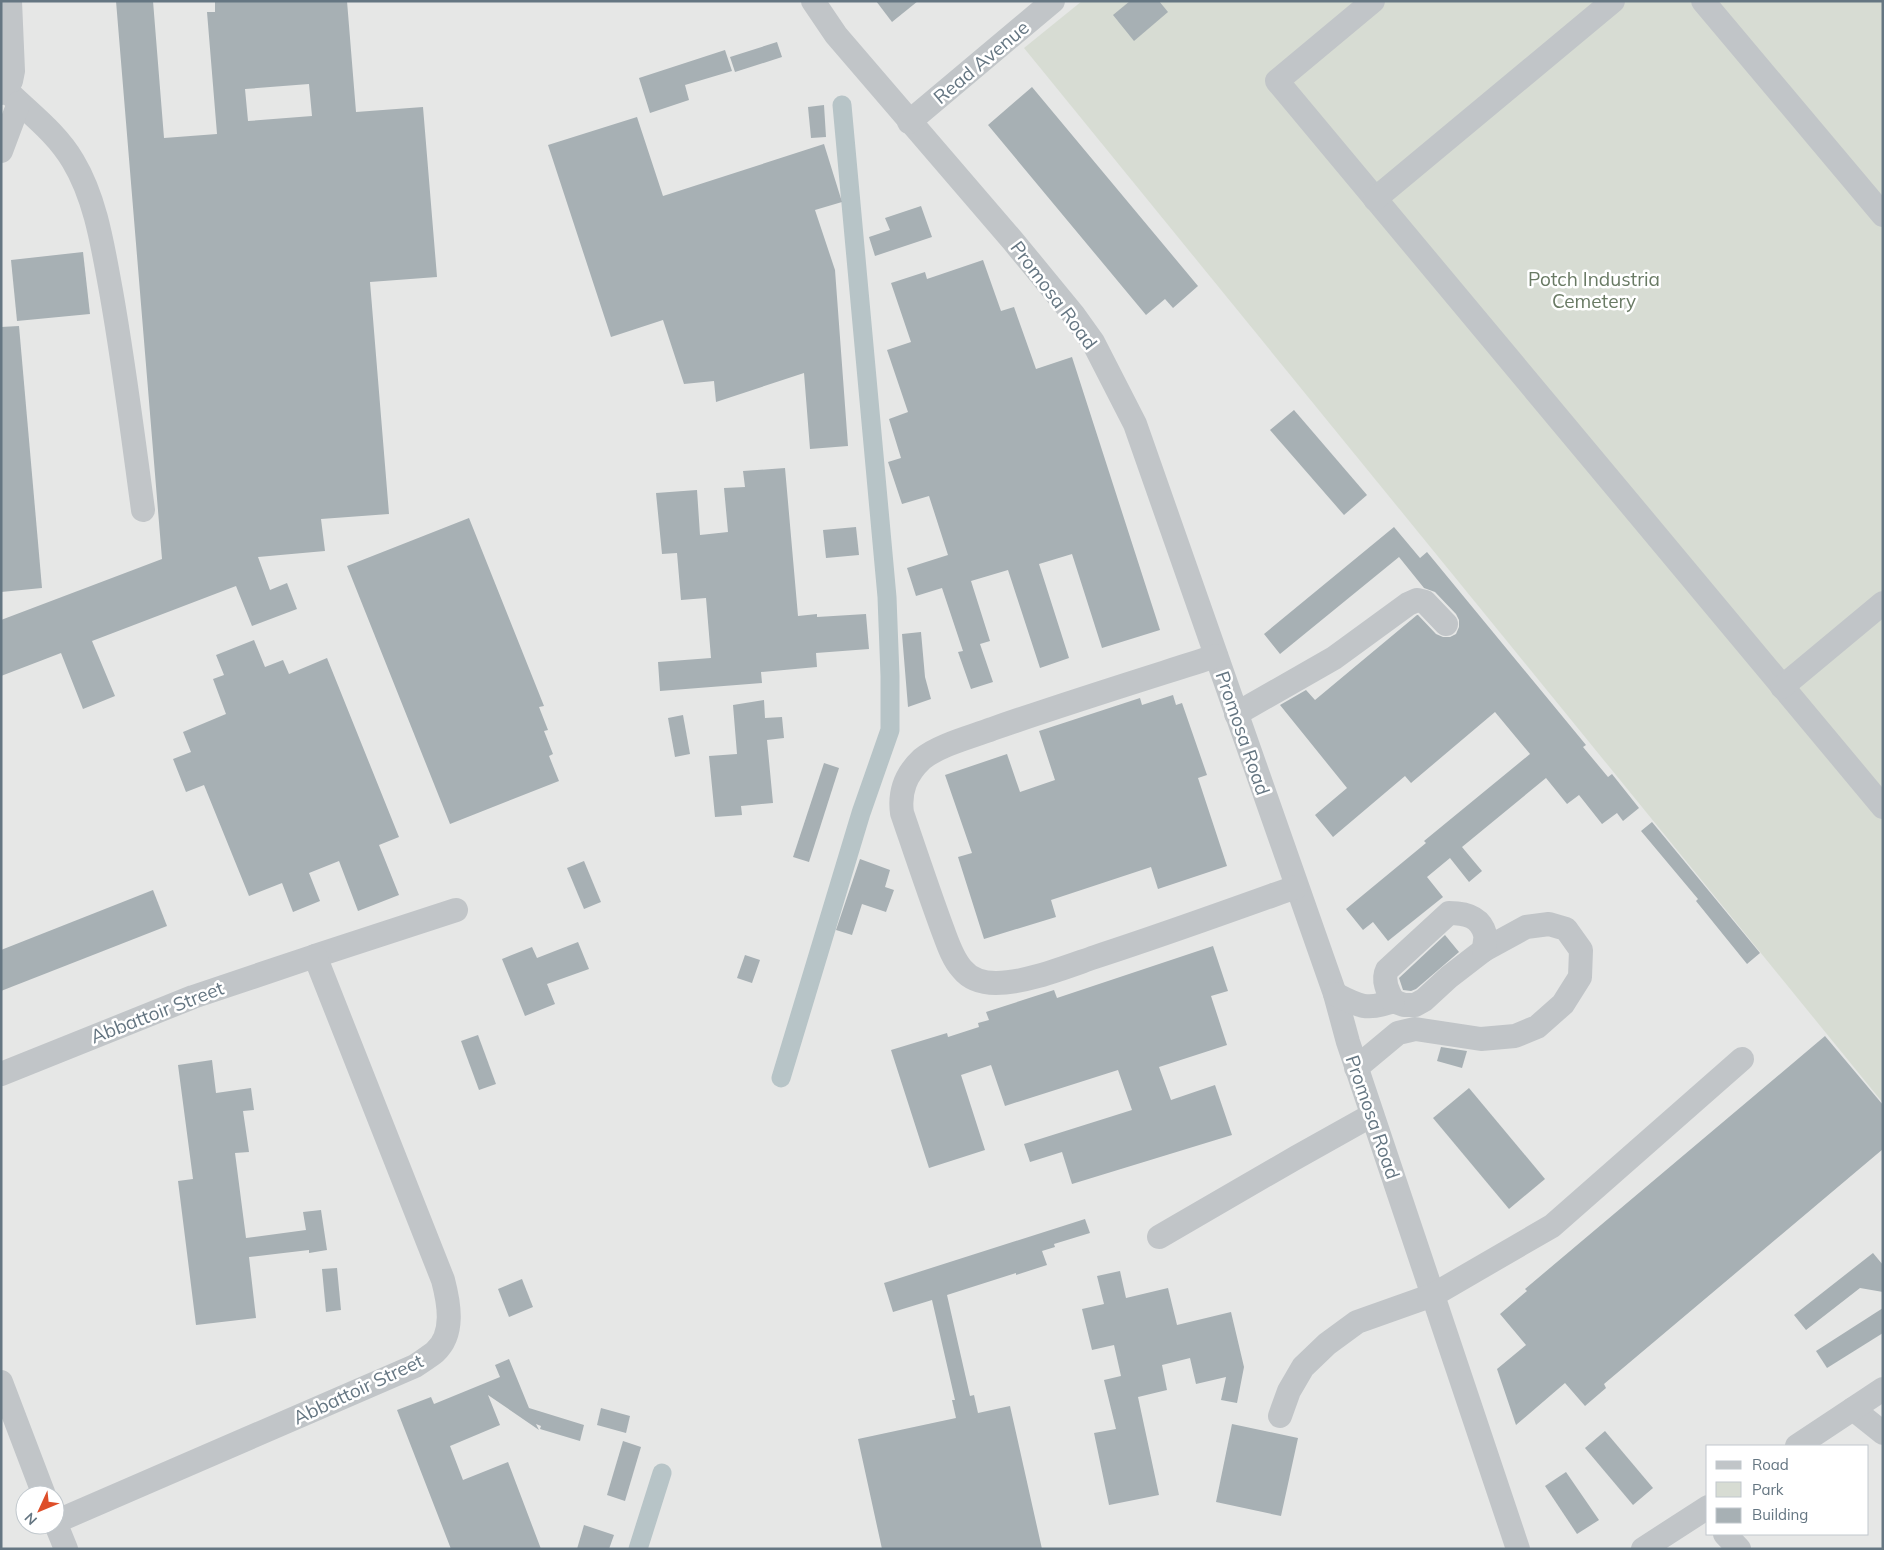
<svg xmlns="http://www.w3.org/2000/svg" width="1884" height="1550" font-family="Mulish,sans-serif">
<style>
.built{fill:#e6e7e6;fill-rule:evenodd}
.green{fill:#d7dcd3}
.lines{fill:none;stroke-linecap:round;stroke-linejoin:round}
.canal{stroke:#b7c4c7;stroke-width:19}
.building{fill:#a7b0b4;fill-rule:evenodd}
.minor{stroke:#c1c5c8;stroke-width:24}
.labels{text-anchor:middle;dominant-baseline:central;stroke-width:5;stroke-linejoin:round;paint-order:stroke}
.street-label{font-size:19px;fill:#657682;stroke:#fff}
.park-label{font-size:19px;fill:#697a64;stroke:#fff}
</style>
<rect width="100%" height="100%" fill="#f6f6f2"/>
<path class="built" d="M1 1H1883V1549H1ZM1708 1446H1868V1534H1708ZM25 1495H55V1525H25Z"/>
<path class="green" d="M1082 1H1883V1103L1024 48Z"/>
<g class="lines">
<g class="canal">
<path d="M781 1078 861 813 890 730V676L887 597 842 105"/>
<path d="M638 1549 662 1473"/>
</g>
</g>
<g class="building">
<path d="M116 1H153L164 138 217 134 207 12H215V1H347L356 112 423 107 437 277 370 282 389 514 321 519 325 551 258 557 270 590 287 583 297 609 252 626 236 586 92 641 115 696 83 709 61 653 1 676V620L162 559ZM309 84 312 116 248 121 245 89Z"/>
<path d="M876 1H918L892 22Z"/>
<path d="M1130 1H1159L1168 12 1134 41 1113 15Z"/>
<path d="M777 42 782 57 735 72 730 57Z"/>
<path d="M725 50 732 71 685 85 689 100 650 113 639 78Z"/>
<path d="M1032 87 1198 286 1173 308 1165 299 1146 315 988 125Z"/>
<path d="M824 105 826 137 811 138 808 107Z"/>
<path d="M637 117 663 196 824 144 842 202 815 210 835 270 848 446 810 449 804 373 716 402 714 381 684 384 663 320 611 337 548 145Z"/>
<path d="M921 206 932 237 875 256 869 237 890 230 885 218Z"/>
<path d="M83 252 90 314 17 321 11 260Z"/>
<path d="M983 260 1001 311 1014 307 1036 369 1072 357 1160 630 1102 648 1072 554 1039 564 1069 658 1040 668 1008 570 971 581 990 641 980 644 993 682 971 689 958 652 963 651 942 588 916 596 907 568 948 555 929 496 902 504 888 462 901 458 889 419 908 412 887 350 911 342 891 283 925 272 927 279Z"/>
<path d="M19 326 42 588 1 592V327Z"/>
<path d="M1294 410 1367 495 1344 515 1270 430Z"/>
<path d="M785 468 798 616 817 614V617L866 614 869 649 816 653 817 667 761 672 762 683 660 691 658 662 711 658 706 598 681 600 677 553 662 554 656 493 697 490 700 535 728 532 724 488 745 487 743 471Z"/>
<path d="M469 518 544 706 539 707 548 730 544 731 553 754 549 756 559 781 450 824 347 566Z"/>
<path d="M856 527 859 555 826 558 823 530Z"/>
<path d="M1394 527 1420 558 1427 552 1586 745 1583 747 1608 777 1612 774 1639 808 1623 821 1617 813 1602 824 1579 795 1567 804 1546 778 1462 847 1482 871 1469 882 1450 858 1427 877 1443 897 1388 941 1373 922 1363 930 1346 909 1426 843 1424 841 1530 754 1495 712 1411 783 1405 776 1333 837 1315 815 1347 788 1280 705 1306 690 1315 700 1417 615H1418L1436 634 1443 637H1450L1456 634 1459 627V620L1456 614 1435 592 1424 588 1399 557 1280 654 1264 634Z"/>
<path d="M921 632 925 677 931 699 908 707 902 634Z"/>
<path d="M254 640 265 667 283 660 289 674 327 658 399 837 379 845 399 895 358 911 339 861 309 873 320 901 293 912 282 883 249 896 204 785 186 792 173 759 191 752 183 732 226 714 213 679 224 675 216 655Z"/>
<path d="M1173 695 1176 705 1182 703 1207 775 1198 778 1227 866 1158 889 1151 867 1051 900 1056 917 984 939 958 857 972 853 945 775 1007 754 1020 792 1055 780 1039 731 1140 698 1142 705Z"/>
<path d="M764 700 765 718 782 717 784 738 767 740 773 803 741 806 742 815 715 817 709 756 737 754 733 705Z"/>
<path d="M683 715 690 754 675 757 668 718Z"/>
<path d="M824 763 839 768 809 862 793 857Z"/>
<path d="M1652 822 1760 953 1747 964 1696 901 1698 899 1641 831Z"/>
<path d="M860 859 890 870 885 887 894 890 886 912 862 904 852 935 836 930Z"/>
<path d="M584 861 601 902 584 909 567 868Z"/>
<path d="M153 890 167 926 1 991V950Z"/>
<path d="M1445 935 1459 952 1416 989 1411 991 1403 990 1399 978Z"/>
<path d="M578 942 589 969 547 984 555 1004 525 1016 502 959 532 947 537 958Z"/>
<path d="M1213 946 1228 991 1211 996 1227 1045 1159 1067 1171 1100 1215 1085 1232 1135 1072 1184 1062 1152 1030 1162 1024 1144 1132 1110 1118 1070 1005 1106 991 1065 961 1075 985 1150 929 1168 891 1050 947 1033 948 1037 979 1027 978 1023 989 1020 986 1012 1054 990 1057 998Z"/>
<path d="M745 955 760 960 752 983 737 978Z"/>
<path d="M478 1035 496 1084 479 1090 461 1041Z"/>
<path d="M1825 1036 1883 1105V1149L1604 1384 1606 1388 1585 1406 1565 1383 1516 1425 1497 1369 1526 1345 1500 1314 1527 1291 1525 1289Z"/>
<path d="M1441 1047 1467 1051 1462 1068 1437 1061Z"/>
<path d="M212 1060 216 1093 251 1088 254 1110 243 1111 249 1152 235 1153 246 1238 306 1230 303 1212 321 1210 327 1250 309 1253V1250L249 1257 256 1318 196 1325 178 1181 193 1179 178 1065Z"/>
<path d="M1469 1088 1545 1179 1509 1209 1433 1118Z"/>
<path d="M1085 1219 1090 1233 1054 1244 1055 1247 1042 1251 1047 1265 1016 1275V1273L947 1295 970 1396 974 1395 978 1413 1010 1406 1042 1549H882L858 1439 956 1418 952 1400H955L932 1300 893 1312 884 1283Z"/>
<path d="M1873 1253 1883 1265V1292L1860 1288 1806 1330 1794 1315Z"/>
<path d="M337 1268 341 1310 326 1312 322 1269Z"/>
<path d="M1120 1271 1126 1298 1168 1288 1177 1325 1231 1312 1244 1367 1237 1403 1221 1400 1226 1377 1196 1384 1190 1358 1162 1365 1167 1390 1138 1397 1159 1495 1109 1505 1094 1433 1116 1429 1104 1380 1121 1376 1114 1345 1092 1350 1082 1309 1104 1304 1097 1276Z"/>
<path d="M522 1279 533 1307 509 1317 498 1289Z"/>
<path d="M1883 1308V1333L1827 1368 1816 1351Z"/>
<path d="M509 1359 529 1408 584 1425 580 1441 540 1429 541 1426 536 1424 539 1430 488 1395 500 1425 450 1446 463 1480 508 1462 541 1549H451L397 1410 431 1397 434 1404 500 1377 495 1365Z"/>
<path d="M601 1408 630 1416 626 1433 597 1425Z"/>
<path d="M1232 1424 1298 1438 1281 1516 1216 1502Z"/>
<path d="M1605 1431 1653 1488 1633 1505 1585 1448Z"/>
<path d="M623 1441 641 1447 625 1501 607 1495Z"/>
<path d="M1566 1472 1599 1520 1577 1534 1545 1486Z"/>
<path d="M584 1525 614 1535 609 1549H577Z"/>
</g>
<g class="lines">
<g class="minor">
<path d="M813 1 836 35 1013 241 1073 314 1093 342 1135 424 1335 994 1348 1042 1518 1549"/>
<path d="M1373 1 1277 81 1883 807"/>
<path d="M1703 1 1883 215"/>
<path d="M5 89C28 112 56 132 73 161 96 199 103 248 111 291 124 364 133 437 143 510"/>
<path d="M1 93 11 81 13 71 10 1"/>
<path d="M909 122 1053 1"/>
<path d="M1 151 19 103"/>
<path d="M1375 199 1613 1"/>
<path d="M1216 656C1141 680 1066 703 992 729 971 737 939 745 922 759 906 774 899 791 902 813 915 851 928 890 942 928 947 941 952 958 962 969 970 979 983 983 996 983 1026 983 1066 967 1095 957 1163 935 1229 911 1296 887"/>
<path d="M1782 687 1883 603"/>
<path d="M1236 714 1334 658 1408 604 1417 600 1425 602 1446 624"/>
<path d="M315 956 456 910"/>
<path d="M1335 994C1358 1006 1367 1011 1393 1001L1404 1005H1415L1424 1000 1449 977 1484 950 1526 927 1549 924 1566 929 1581 950 1580 977 1563 1004 1537 1027 1515 1036 1481 1039 1415 1029 1398 1033 1356 1068"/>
<path d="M1393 1001C1388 992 1382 980 1387 970L1449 913C1465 913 1480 916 1485 934 1486 938 1484 945 1484 950"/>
<path d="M1 1074 193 997 315 956 443 1280C449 1303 455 1334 435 1352 429 1357 422 1361 415 1366L55 1522"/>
<path d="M1159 1237 1297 1157 1372 1115"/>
<path d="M1 1382 44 1495"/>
<path d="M1853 1409 1883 1433"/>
<path d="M1280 1416 1289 1391 1303 1367 1327 1344 1357 1322 1433 1295 1552 1226 1742 1059"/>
<path d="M1797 1446 1883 1389"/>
<path d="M55 1522 66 1549"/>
<path d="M1725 1534 1739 1549"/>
<path d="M1643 1549 1708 1507"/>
</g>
</g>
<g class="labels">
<g class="street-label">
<text transform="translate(981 62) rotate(-40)">Read Avenue</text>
<text transform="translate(1054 295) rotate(53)">Promosa Road</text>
<text transform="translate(1243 733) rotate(71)">Promosa Road</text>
<text transform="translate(157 1012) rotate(-21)">Abbattoir Street</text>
<text transform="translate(1373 1117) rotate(71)">Promosa Road</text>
<text transform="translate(358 1389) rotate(-25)">Abbattoir Street</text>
</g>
<g class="park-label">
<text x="1594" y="279">Potch Industria<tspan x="1594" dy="22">Cemetery</tspan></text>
</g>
</g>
<rect width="1884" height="1550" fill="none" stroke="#657682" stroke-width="5"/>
<rect x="1706" y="1445" width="162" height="90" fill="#ffffff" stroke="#c1c8cd"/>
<rect x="1716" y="1461" width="25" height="8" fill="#c1c5c8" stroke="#c1c8cd"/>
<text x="1752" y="1470" font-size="15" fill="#657682">Road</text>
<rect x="1716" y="1482" width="25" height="15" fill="#d7dcd3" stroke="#c1c8cd"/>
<text x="1752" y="1495" font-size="15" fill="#657682">Park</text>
<rect x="1716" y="1508" width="25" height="15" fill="#a7b0b4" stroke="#c1c8cd"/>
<text x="1752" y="1520" font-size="15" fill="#657682">Building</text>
<g transform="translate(40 1510) rotate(226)"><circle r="24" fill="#ffffff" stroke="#c1c8cd"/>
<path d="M0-4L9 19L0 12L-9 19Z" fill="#de4e29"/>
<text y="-8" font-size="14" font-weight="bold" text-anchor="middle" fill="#657682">N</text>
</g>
</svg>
